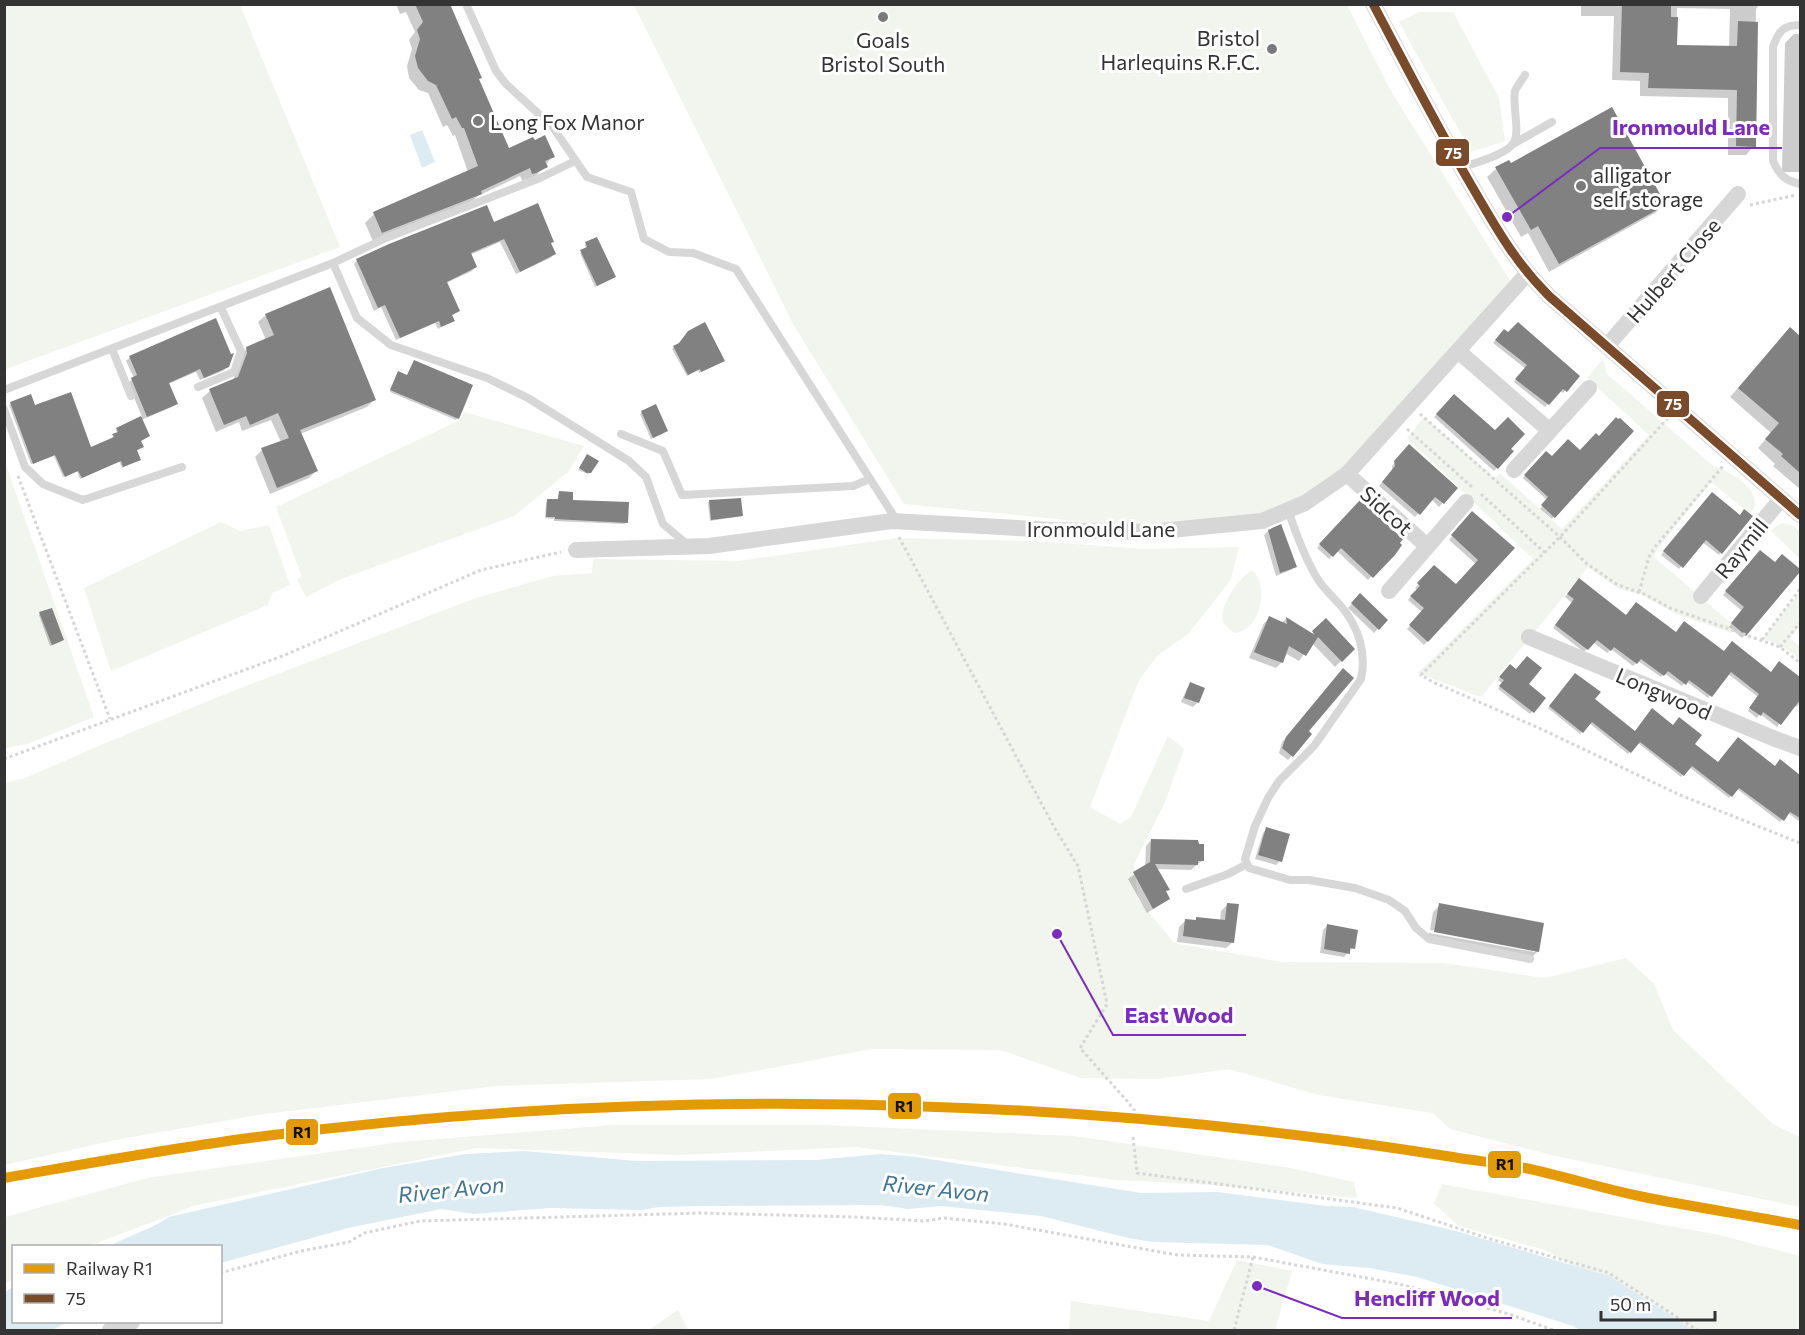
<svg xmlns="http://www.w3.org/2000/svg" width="1805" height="1335" font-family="Commissioner,sans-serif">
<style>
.green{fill:#f1f5ed}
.water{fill:#ddebf3}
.shadow{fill:#0003;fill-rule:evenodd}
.building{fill:#818181}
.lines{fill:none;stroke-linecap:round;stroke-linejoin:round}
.path{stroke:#d6d6d6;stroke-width:3;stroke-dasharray:3 3;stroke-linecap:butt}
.service{stroke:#d7d7d7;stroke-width:8}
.minor{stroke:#d7d7d7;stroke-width:16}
.bus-1-casing{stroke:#fff;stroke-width:14}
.bus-1{stroke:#7a4b2a;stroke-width:9}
.rail-1-casing{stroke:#fff;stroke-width:15}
.rail-1{stroke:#e39a05;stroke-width:10}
.poi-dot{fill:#7a7a7a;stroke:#fff;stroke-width:2}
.labels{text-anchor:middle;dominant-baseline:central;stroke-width:6;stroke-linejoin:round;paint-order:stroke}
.poi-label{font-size:21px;fill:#333;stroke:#fff;text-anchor:start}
.street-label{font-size:21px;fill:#333;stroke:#fff}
.water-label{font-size:22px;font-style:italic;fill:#3f7597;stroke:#fff}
.leader{fill:none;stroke:#7b2cbf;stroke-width:2}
.callout-dot{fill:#7b2cbf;stroke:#fff;stroke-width:2}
.callout-label{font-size:22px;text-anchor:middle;font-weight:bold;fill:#7b2cbf;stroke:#fff;stroke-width:6;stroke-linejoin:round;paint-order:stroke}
.line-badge{stroke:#fff;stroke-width:2}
.badge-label{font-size:16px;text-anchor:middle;font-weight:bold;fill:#fff}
.pale-badge-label{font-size:16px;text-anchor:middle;font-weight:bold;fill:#111}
</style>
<rect width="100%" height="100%" fill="#fff"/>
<g class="green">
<path d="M4 5H240L340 247 6 369 4 364Z"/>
<path d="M634 5H1347L1392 93 1511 282 1343 470 1286 505 1258 515 1147 528 904 504 793 324Z"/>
<path d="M1419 12H1453L1499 98 1505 141 1471 152 1399 22Z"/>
<path d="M1602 360 1604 362 1607 374 1713 466C1731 472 1768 492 1750 514L1711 482 1657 550 1654 557 1733 625 1731 633 1676 614 1643 595 1619 589 1588 567 1481 697 1418 673 1533 559 1407 438 1424 417 1495 478 1500 473 1562 529 1649 435 1587 378Z"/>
<path d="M464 412 584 446 568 472 514 516 341 579 306 597 297 579 302 577 276 507 460 420Z"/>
<path d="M4 459 94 717 27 744 5 748Z"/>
<path d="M221 522 240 531 269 525 290 585 272 593 268 605 111 671 84 588Z"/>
<path d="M1784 523 1794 526 1800 532V559L1771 531 1776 526Z"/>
<path d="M897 538 1030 541 1147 549 1239 547 1231 579 1212 604 1188 634 1158 655 1139 680 1090 807 1120 824 1131 817 1168 736 1184 749 1165 802 1134 864 1138 899 1174 943 1282 962 1443 963 1545 978 1626 958 1654 984 1673 1030 1773 1124 1800 1137V1207L1551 1155 1450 1129 1433 1113 1318 1095 1229 1069 1157 1079 1081 1078 1000 1050 872 1049 712 1079 496 1086 257 1115 115 1140 5 1165V783L25 778 108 742 238 689 476 598 553 576 592 573 593 559 739 561Z"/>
<path d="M1252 570C1270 585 1261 631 1234 633L1223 623C1219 604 1237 581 1252 570Z"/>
<path d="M1800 591V626L1790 638 1800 647V660L1784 647 1763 638Z"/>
<path d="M612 1125H825L1074 1136 1291 1168 1354 1182 1357 1198 1212 1185 1117 1180 856 1147 678 1155 476 1148 197 1205 89 1246H14L13 1279 5 1284V1217L147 1178 401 1142Z"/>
<path d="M1442 1184 1719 1235 1800 1256V1330H1683L1669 1320 1545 1250 1459 1226 1434 1204Z"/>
<path d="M1237 1260 1292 1271 1275 1330H1069L1071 1301 1209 1321Z"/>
<path d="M678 1310 688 1330H649Z"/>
</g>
<g class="water">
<path d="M422 130 435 162 422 168 410 135Z"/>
<path d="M524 1151 636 1161 816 1160 880 1154 917 1157 1141 1193 1217 1192 1326 1206 1353 1207 1456 1231 1609 1276 1693 1330H1580L1573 1326 1417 1277 1369 1268 1322 1264 1268 1245 1153 1242 1128 1238 1041 1216 941 1206 908 1209 881 1205 704 1206 659 1207 642 1210 550 1208 474 1214 441 1209 348 1228 221 1263 220 1246H110C129 1235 150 1230 169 1217L383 1168 466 1154Z"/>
<path d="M13 1287 14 1322H68L52 1330H5V1292Z"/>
</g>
<g class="shadow">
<path d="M396 4H444L480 78 478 80 508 150 553 156 537 175 523 182 520 176 478 196 471 202 373 241 365 223 374 214 468 172 455 135 453 136 447 125 443 127 428 93 419 90 409 78 407 66 412 49 409 40 415 32 406 12 400 14Z"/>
<path d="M1581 4H1760L1756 9 1754 146 1746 155H1728V98L1640 96V81L1612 80 1614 16H1581ZM1677 8 1730 9 1729 47 1676 46Z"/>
<path d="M1794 34H1800V172H1782L1785 43Z"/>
<path d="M1511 165 1664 204 1655 213 1549 272 1528 233 1521 237 1487 177 1496 169Z"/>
<path d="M494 224 549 244 554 254 550 258 516 274 500 242 470 255 475 267 472 271 446 283 458 311 451 316 453 320 438 329 435 323 396 340 381 307 374 311 354 264 357 260Z"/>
<path d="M586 244 614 277 595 287 580 253 586 249 585 245Z"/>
<path d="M266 315 374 400 367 407 300 434 316 471 309 478 270 494 255 457 262 450 281 442 271 420 242 431 239 422 216 432 202 398 210 391 233 380 240 362V356L247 349 266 340 258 322Z"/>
<path d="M1790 329 1800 338V489L1773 466 1775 464 1758 448 1771 433 1730 397Z"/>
<path d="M1504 331 1578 376 1563 393 1560 391 1545 407 1514 382 1526 369 1493 343Z"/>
<path d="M674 347 722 362 699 373 698 370 687 376 672 349Z"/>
<path d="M130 357 228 366 223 371 200 380 196 372 168 384 176 404 172 407 141 420 140 449 135 451 137 461 122 468 119 461 80 479 77 471 63 477 54 456 31 464 9 405 11 403 34 407 90 449 113 439 112 437 117 434 116 430 117 429 142 417 128 383 134 378 126 361Z"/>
<path d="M397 374 458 418 456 420 390 392Z"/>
<path d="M1454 397 1512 452 1494 471 1434 417Z"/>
<path d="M642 412 664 433 651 439 640 414Z"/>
<path d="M1632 431 1552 519 1540 509 1547 500 1523 478 1546 453 1552 458 1580 452 1599 438Z"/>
<path d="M1409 447 1456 488 1439 507 1431 499 1415 517 1379 486 1392 471V466Z"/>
<path d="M586 458 590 472 588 474 578 470Z"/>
<path d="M559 493 571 501 626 522 625 524 554 521V519L545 518 546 502 557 501Z"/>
<path d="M1709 497 1739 517 1719 555 1702 542 1679 569 1661 555Z"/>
<path d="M709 501 742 516 710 521 708 503Z"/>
<path d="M1360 502 1400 545 1368 580 1337 551 1329 559 1317 548Z"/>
<path d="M1469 517 1512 548 1424 645 1407 629 1422 612 1408 600 1417 590 1415 588 1434 567 1456 586 1476 564 1449 540Z"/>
<path d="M1268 531 1295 566 1291 570 1276 576 1264 535Z"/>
<path d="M1761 552 1745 635 1742 638 1729 627 1742 611 1723 595Z"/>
<path d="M1576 583 1626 617 1675 634 1771 674 1780 663 1800 679V703L1796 707 1794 705 1777 727 1760 714 1757 718 1748 711 1758 697 1728 674 1708 698 1686 681 1682 686 1664 673 1661 677 1638 661 1633 666 1611 649 1607 653 1593 642 1584 652 1553 628 1572 603 1565 597Z"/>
<path d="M1360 595 1386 620 1374 633 1348 608Z"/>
<path d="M40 613 62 640 60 642 50 646 39 615Z"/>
<path d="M1270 618 1281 623 1286 619 1312 634 1326 620 1353 649 1335 667 1312 643 1299 661 1285 653 1282 662 1276 668 1249 658 1264 623Z"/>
<path d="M1508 668 1544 698 1530 714 1498 689 1502 683 1498 680Z"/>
<path d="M1339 674 1307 731 1310 734 1288 760 1279 753 1282 742Z"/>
<path d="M1575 675 1593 700 1635 732 1692 744 1718 764 1775 767 1799 775 1800 773V822L1788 813 1780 822 1737 789 1729 798 1689 767 1681 777 1638 743 1628 754 1589 723 1580 734 1548 708Z"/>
<path d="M1191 684 1203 688 1197 703 1193 707 1181 702 1187 688Z"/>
<path d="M1267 829 1280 861 1276 865 1255 859 1263 833Z"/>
<path d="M1151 840 1203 860 1191 870 1156 869 1169 899 1147 913 1128 879 1145 867 1146 846Z"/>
<path d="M1228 904 1233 942 1226 948 1177 942 1179 927 1185 921 1193 922 1197 918 1220 921 1221 911Z"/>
<path d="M1440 905 1543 924 1538 951 1531 958 1428 938 1429 933 1535 952V949L1430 930 1433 912Z"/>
<path d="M1327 926 1353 948 1344 957 1320 953 1323 930Z"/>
</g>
<g class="building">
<path d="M415 4H450L482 78 479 79 509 148 533 137 535 140 545 135 555 157 545 161 548 167 536 173 532 174 530 168 481 191 482 194 382 233 373 212 478 166 464 128H462L456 117 452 119 436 85 428 81 418 68 415 56 420 39 417 30 423 22Z"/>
<path d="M1622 4H1671V17H1678L1677 45 1737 46 1738 21 1758 22 1756 147 1736 146 1737 90 1648 88 1649 73 1620 72Z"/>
<path d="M1612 107 1666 205 1559 264 1538 226 1531 230 1495 167 1509 160 1511 163Z"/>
<path d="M538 203 554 242 551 243 556 254 520 272 504 239 471 253 477 267 447 282 460 311 452 315 455 321 441 327 439 321 400 338 385 305 378 308 356 259 389 244 487 205 494 222Z"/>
<path d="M597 237 616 277 597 286 580 250 587 247 585 242Z"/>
<path d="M330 287 376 400 300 430 318 471 277 488 261 448 289 438 278 413 250 425 246 416 224 425 209 389 238 377 247 353 246 347 274 335 265 314Z"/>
<path d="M216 318 231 354 234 353 229 367 204 378 200 369 169 383 178 404 147 417 131 378 137 375 129 356Z"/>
<path d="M705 322 725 361 701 372 700 369 688 375 673 346 679 343 688 331Z"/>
<path d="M1518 322 1580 376 1567 392 1563 389 1549 405 1515 379 1527 365 1495 340 1504 329 1508 332Z"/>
<path d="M1790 327 1800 336V473L1781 456 1783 454 1765 439 1779 423 1738 388Z"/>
<path d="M414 360 473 385 459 419 390 390 398 371 407 375Z"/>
<path d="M71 392 91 447 114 437 112 434 118 432 116 428 141 416 150 436 141 441 144 447 137 450 141 460 123 467 121 461 82 478 78 471 65 477 55 455 33 464 10 402 31 394 35 405Z"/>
<path d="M1454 394 1495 430 1508 417 1525 434 1511 449 1514 451 1498 469 1436 414Z"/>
<path d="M656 404 668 431 653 438 641 411Z"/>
<path d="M1616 417 1618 419 1620 418 1634 431 1555 518 1541 505 1548 497 1524 475 1546 451 1552 456 1568 439 1580 450 1596 433 1599 436Z"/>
<path d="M1409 444 1458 488 1444 504 1435 497 1420 515 1382 482 1395 466 1394 461Z"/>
<path d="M587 454 599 461 591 473H587L579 468Z"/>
<path d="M559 491 573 492V500L629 502 628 523 555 519V517H546L547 499H558Z"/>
<path d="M1712 492 1740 515 1744 509 1753 516 1722 554 1706 540 1683 568 1663 551Z"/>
<path d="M741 498 743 516 711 520 709 500Z"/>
<path d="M1360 500 1403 539 1400 543 1402 545 1395 555 1373 578 1341 548 1333 557 1319 544Z"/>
<path d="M1472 511 1515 548 1428 642 1409 625 1424 608 1410 596 1420 586 1417 583 1434 565 1456 584 1478 560 1451 535Z"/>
<path d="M1281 524 1297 567 1280 573 1268 530Z"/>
<path d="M1760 550 1775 562 1782 554 1800 569V572L1746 636 1731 623 1744 607 1725 591Z"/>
<path d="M1579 578 1626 615 1636 602 1676 632 1684 621 1724 651 1732 641 1771 672 1779 661 1800 677V700L1781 725 1763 712 1761 716 1749 708 1759 694 1731 672 1712 697 1689 680 1686 685 1668 671 1664 676 1641 659 1637 664 1614 647 1611 651 1597 640 1588 650 1555 625 1574 599 1567 594Z"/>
<path d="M1360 593 1388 620 1379 630 1351 603Z"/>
<path d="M52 608 64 640 52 645 39 612Z"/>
<path d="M1269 616 1287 624 1286 617 1315 635 1312 631 1326 618 1355 649 1342 662 1318 637 1306 656 1289 646 1283 663 1266 657 1254 652Z"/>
<path d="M1527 656 1542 668 1529 684 1546 698 1534 713 1499 686 1504 680 1499 677 1510 664 1516 669Z"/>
<path d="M1343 668 1354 678 1309 731 1312 734 1293 757 1282 748 1286 737Z"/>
<path d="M1575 673 1601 692 1595 699 1635 731 1652 708 1673 725 1679 717 1702 735 1695 744 1718 762 1738 737 1775 766 1780 759 1800 775V818L1790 812 1784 821 1739 788 1732 797 1692 766 1684 776 1640 742 1631 753 1592 722 1583 733 1549 706Z"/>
<path d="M1190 682 1205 688 1199 703 1184 698Z"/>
<path d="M1266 827 1290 834 1282 862 1258 855Z"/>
<path d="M1151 839 1198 840 1199 844H1204V861H1198V865L1155 864 1170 890 1166 891 1170 899 1153 909 1133 872 1150 862Z"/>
<path d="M1227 903 1239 904 1234 943 1183 936 1185 919 1196 920V917L1225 920Z"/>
<path d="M1439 903 1544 923 1539 952 1434 932Z"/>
<path d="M1327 924 1358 930 1355 949 1350 948V954L1324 949Z"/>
</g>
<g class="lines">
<g class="path">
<path d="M1750 205 1796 195"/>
<path d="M1420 414 1560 537 1587 564 1618 585 1644 594 1670 608 1780 647 1800 663"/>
<path d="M1668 418 1560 537 1421 675 1433 682 1539 728 1680 795 1800 843"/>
<path d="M1407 429 1473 488"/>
<path d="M18 476 110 719"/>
<path d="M1481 494 1544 552"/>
<path d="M899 537 1054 827 1078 866 1107 1004 1080 1048 1128 1102 1137 1114"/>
<path d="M1639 592 1649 557 1655 547 1723 466"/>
<path d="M1762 640 1800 589"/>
<path d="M1780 647 1800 623"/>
<path d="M4 759 285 655 481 570 561 552"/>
<path d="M1133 1137 1137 1173 1397 1208 1490 1239 1609 1273 1697 1330"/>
<path d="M220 1273 301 1251 349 1242 364 1233 420 1221 701 1213 855 1217 925 1221 944 1218 1004 1224 1177 1255 1253 1257 1399 1284 1509 1314 1553 1330"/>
<path d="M1234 1330 1253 1257"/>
</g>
<g class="service">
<path d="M466 4 496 71 506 84 552 126 587 177 631 192 644 239 669 252 693 253 736 269 897 521"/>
<path d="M1800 25C1783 25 1778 32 1773 47V161C1779 175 1786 181 1800 184"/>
<path d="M1513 144 1552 122"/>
<path d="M1461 168C1474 163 1505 155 1513 144 1521 133 1512 106 1515 91 1517 86 1522 80 1525 75"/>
<path d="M333 263 386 238 540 178 575 161"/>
<path d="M112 349 131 396"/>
<path d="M198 387 234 372 241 351 221 308"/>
<path d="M4 390 333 263 357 318 391 345 487 378 528 398 629 461 646 477 663 524 687 544"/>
<path d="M4 409 25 467 43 484 83 500 182 467"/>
<path d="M621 434 663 451 682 495 853 486 870 479"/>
<path d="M1288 510C1296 534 1304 556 1317 578 1323 588 1333 597 1341 606 1358 626 1367 653 1361 679L1314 746 1279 781 1268 798 1255 826 1245 859 1249 868 1290 880H1309L1355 888 1389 900 1405 911 1416 928 1429 939 1530 959"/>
<path d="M1186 889 1228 874 1247 864"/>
</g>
<g class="minor">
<path d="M1373 4C1405 64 1436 125 1470 183 1495 226 1514 261 1549 296L1800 515"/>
<path d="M1607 346 1738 194"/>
<path d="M1458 351 1549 430"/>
<path d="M1514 470 1589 388"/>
<path d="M1347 474 1427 546"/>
<path d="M576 550 709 546 892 521 1052 530 1150 532 1262 521 1305 503 1347 474 1527 274"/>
<path d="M1389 591 1466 502"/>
<path d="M1701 596 1781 499"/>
<path d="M1529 637 1778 740 1800 748"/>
<path d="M110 1330 132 1322"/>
</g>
<defs>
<path id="bus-1" d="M1373 4C1405 64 1436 125 1470 183 1495 226 1514 261 1549 296L1800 515"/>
</defs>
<use href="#bus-1" class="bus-1-casing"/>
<use href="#bus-1" class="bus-1"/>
<defs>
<path id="rail-1" d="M4 1178C91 1163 178 1147 265 1136 617 1091 983 1094 1336 1140 1375 1145 1414 1151 1453 1157 1476 1161 1501 1163 1525 1168 1563 1176 1601 1188 1639 1196 1693 1207 1747 1215 1800 1225"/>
</defs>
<use href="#rail-1" class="rail-1-casing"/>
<use href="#rail-1" class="rail-1"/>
</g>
<g class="poi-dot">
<circle cx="883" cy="17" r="6"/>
<circle cx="1272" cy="49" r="6"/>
<circle cx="478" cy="121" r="6"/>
<circle cx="1581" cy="186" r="6"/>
</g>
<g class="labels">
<g class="poi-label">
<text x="1260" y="37" text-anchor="end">Bristol<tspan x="1260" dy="24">Harlequins R.F.C.</tspan></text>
<text x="883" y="39" text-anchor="middle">Goals<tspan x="883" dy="24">Bristol South</tspan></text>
<text x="490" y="121">Long Fox Manor</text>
<text x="1593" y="174">alligator<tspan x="1593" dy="24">self storage</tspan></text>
</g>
<g class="street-label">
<text transform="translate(1673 270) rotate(-49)">Hulbert Close</text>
<text transform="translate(1387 510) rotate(42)">Sidcot</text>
<text x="1101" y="528">Ironmould Lane</text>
<text transform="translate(1741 548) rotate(-51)">Raymill</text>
<text transform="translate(1664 693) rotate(23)">Longwood</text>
</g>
<g class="water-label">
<text transform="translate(936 1188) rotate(6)">River Avon</text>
<text transform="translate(451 1189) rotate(-6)">River Avon</text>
</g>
</g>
<path class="leader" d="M1507 217L1600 148H1782M1057 934L1113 1035H1246M1257 1286L1342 1318H1512"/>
<g class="callout-dot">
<circle cx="1507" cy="217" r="6"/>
<circle cx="1057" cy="934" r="6"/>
<circle cx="1257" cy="1286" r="6"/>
</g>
<g class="callout-label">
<text x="1691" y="135">Ironmould Lane</text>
<text x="1179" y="1023">East Wood</text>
<text x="1427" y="1306">Hencliff Wood</text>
</g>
<g class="line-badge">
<rect x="1435" y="138" width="35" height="29" rx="6" fill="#7a4b2a"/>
<rect x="1656" y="390" width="34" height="28" rx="6" fill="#7a4b2a"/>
<rect x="887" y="1092" width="35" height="28" rx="6" fill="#e39a05"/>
<rect x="285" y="1118" width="34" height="28" rx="6" fill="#e39a05"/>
<rect x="1487" y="1150" width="35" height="29" rx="6" fill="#e39a05"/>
</g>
<g class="badge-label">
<text x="1453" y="159">75</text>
<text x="1673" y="410">75</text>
</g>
<g class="pale-badge-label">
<text x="904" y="1112">R1</text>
<text x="302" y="1138">R1</text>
<text x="1505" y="1170">R1</text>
</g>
<rect width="1805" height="1335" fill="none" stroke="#333333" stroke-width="12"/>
<rect x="12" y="1245" width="210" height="78" fill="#ffffff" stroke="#adadad" stroke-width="1.5"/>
<rect x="24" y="1264" width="30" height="9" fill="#e39a05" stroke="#adadad" stroke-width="1.5"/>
<text x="66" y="1275" font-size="18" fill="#333333">Railway R1</text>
<rect x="24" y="1294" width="30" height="9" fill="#7a4b2a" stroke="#adadad" stroke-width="1.5"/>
<text x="66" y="1305" font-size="18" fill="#333333">75</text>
<path d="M1601 1311v9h114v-9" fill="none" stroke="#333333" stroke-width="3"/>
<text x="1610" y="1311" font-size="18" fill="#333333" stroke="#ffffff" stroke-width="4.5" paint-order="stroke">50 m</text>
</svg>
